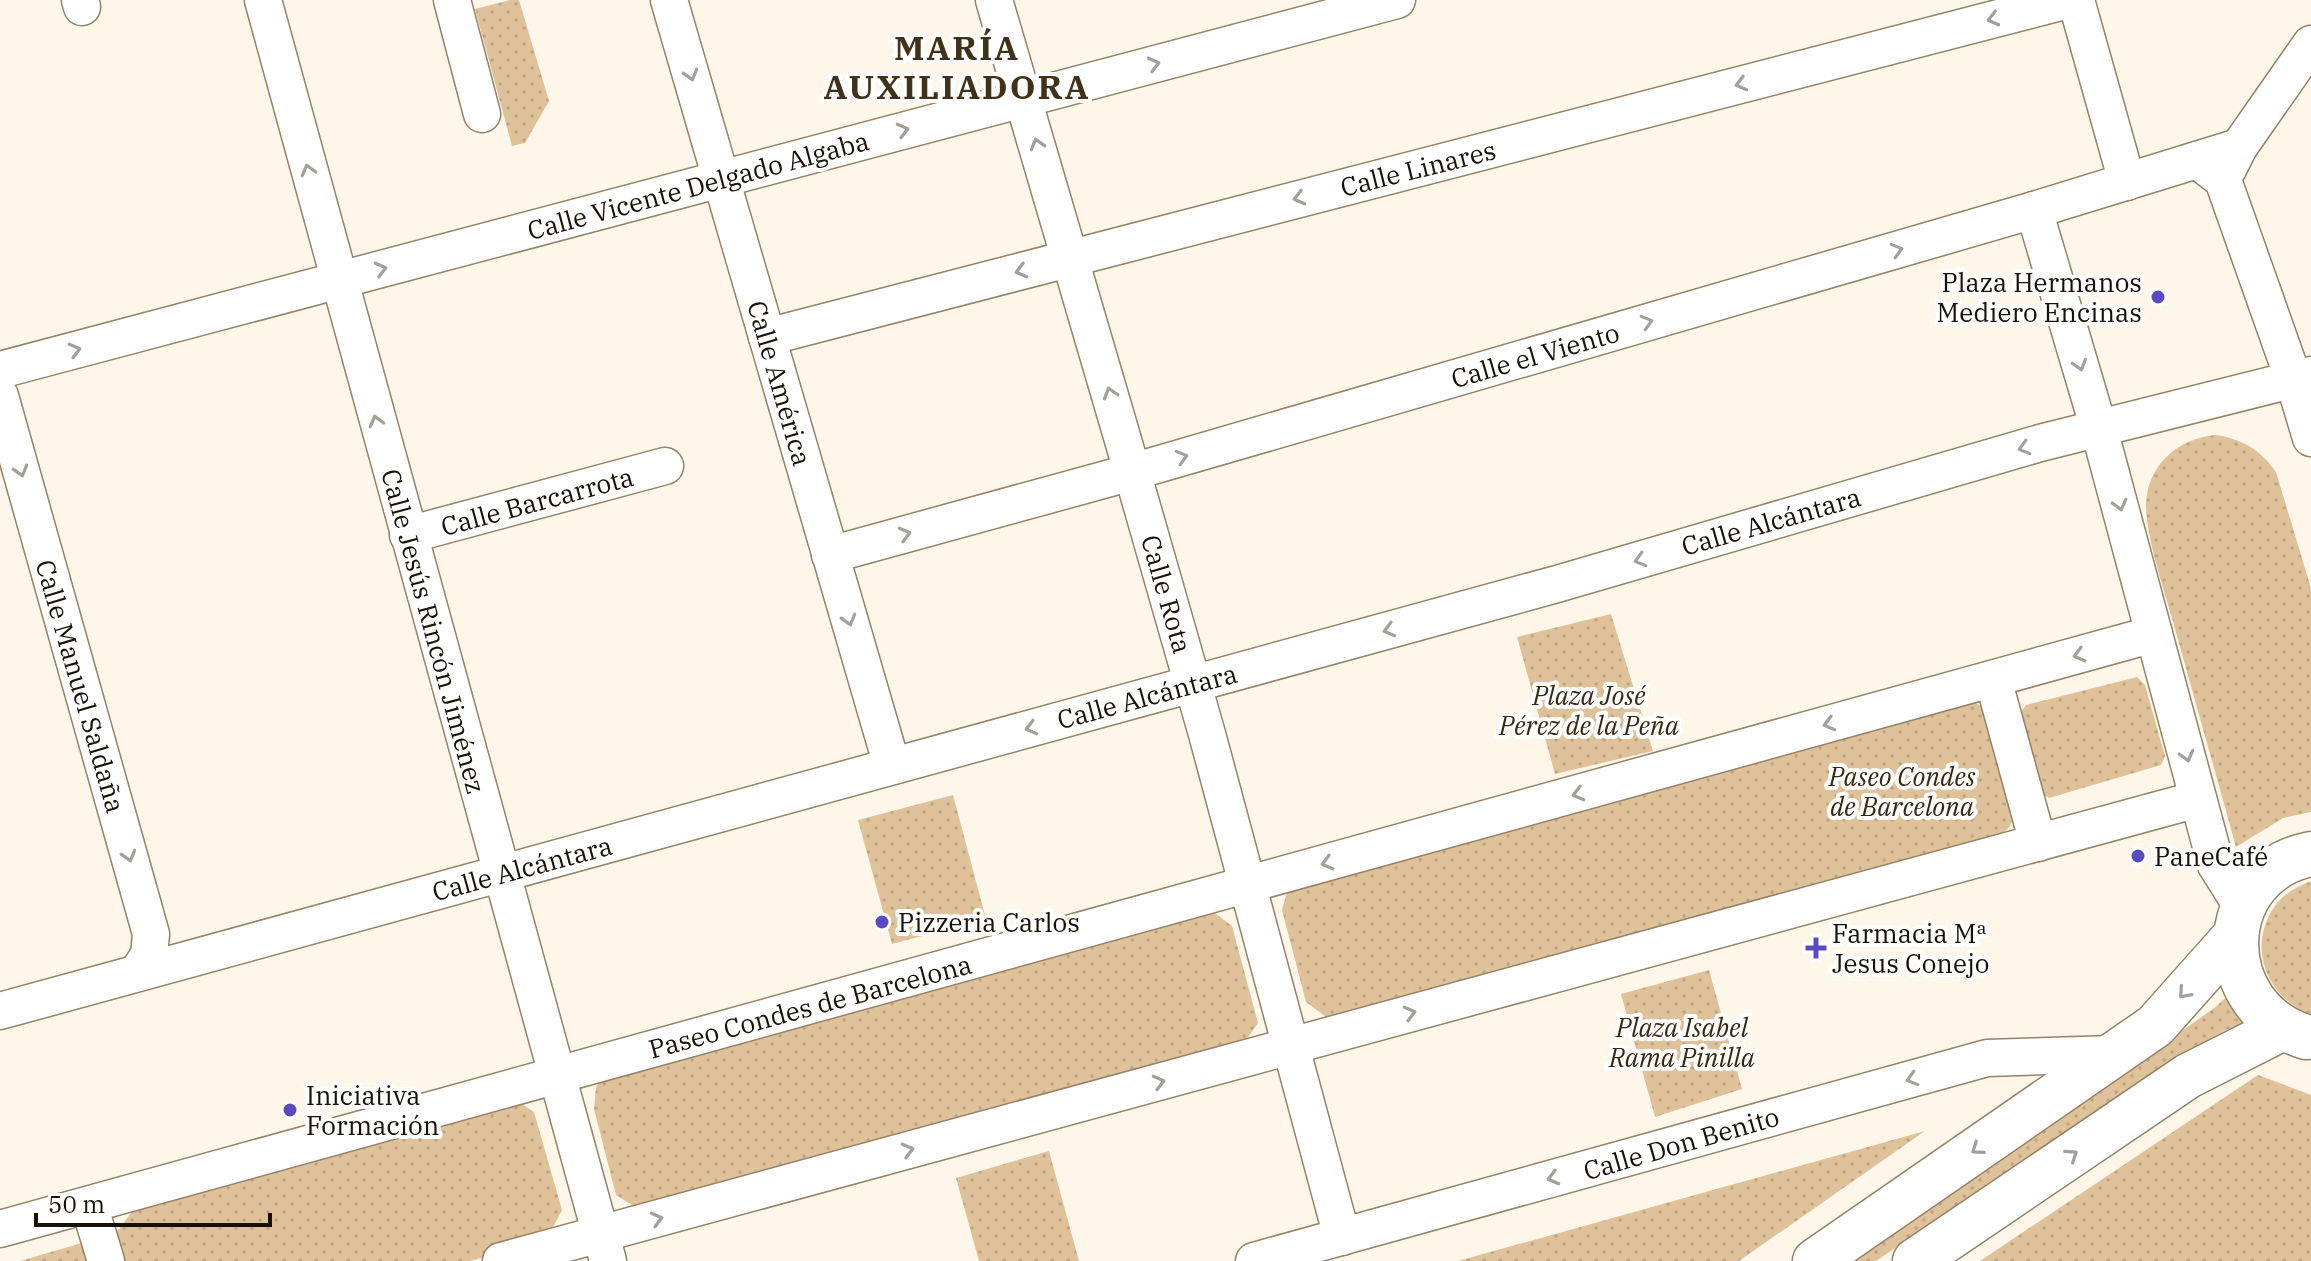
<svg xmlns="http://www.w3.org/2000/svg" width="2311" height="1261" font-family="'IBM Plex Serif',serif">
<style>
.green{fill:url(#green-dots)}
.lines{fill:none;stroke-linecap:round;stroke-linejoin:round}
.minor-casing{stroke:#968268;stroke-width:39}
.secondary-casing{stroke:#968268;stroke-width:47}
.minor{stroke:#fff;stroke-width:36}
.secondary{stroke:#fff;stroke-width:44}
.oneway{stroke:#a3a09c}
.poi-dot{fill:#5c4ac2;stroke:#fff;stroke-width:3}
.labels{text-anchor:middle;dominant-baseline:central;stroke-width:8;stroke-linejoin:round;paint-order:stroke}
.street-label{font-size:26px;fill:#181107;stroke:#fff}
.poi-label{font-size:26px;fill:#181107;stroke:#fff;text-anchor:start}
.park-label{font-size:26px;font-style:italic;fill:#392810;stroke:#fff}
.district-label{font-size:34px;font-weight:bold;letter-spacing:2px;fill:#423119;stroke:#fff}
</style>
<defs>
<pattern id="green-dots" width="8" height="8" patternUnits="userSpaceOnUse" patternTransform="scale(2)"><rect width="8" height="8" fill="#e0c29a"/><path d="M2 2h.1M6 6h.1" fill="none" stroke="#bfa683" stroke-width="1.8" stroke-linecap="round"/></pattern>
</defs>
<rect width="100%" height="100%" fill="#fff6ea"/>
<g class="green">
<path d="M510 0H519L549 101 525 143 512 146 475 9Z"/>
<path d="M2216 435C2242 439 2261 450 2276 472L2311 588V812L2283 818 2236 847C2215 771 2193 694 2172 618 2163 587 2146 536 2146 505 2147 465 2178 438 2216 435Z"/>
<path d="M1611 614 1653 751 1555 774 1517 637Z"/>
<path d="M2137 677 2145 685 2165 756 2161 765 2049 798 2037 791 2016 719 2026 705Z"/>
<path d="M1958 700 1978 704 1992 717 2019 806 2009 828 1989 843 1334 1023 1306 1002 1282 910 1287 892 1298 882Z"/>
<path d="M953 795 986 919 892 944 858 820Z"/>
<path d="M2311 881V1014C2267 999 2246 946 2275 906 2284 893 2297 887 2311 881Z"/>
<path d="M1212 911 1232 926 1258 1023 1246 1040 645 1213 616 1195 594 1109 596 1087 607 1072Z"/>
<path d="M1709 970 1742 1089 1655 1117 1621 994Z"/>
<path d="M2231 993 2249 1021 2224 1031 2169 1062 1876 1261H1841L2160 1046 2213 1009Z"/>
<path d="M2258 1075 2311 1095V1261H1980Z"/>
<path d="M499 1102 522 1104 534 1112 562 1210 552 1229 534 1243 470 1261H121L113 1237 140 1201Z"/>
<path d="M1925 1131 1739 1261H1458Z"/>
<path d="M1049 1151 1079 1261H979L956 1178Z"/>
<path d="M89 1241 95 1261H20Z"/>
</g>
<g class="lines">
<defs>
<g id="minor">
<path d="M80 0 82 7"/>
<path d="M263 0 608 1261"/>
<path d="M452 0 482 114"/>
<path d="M669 0 892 766"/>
<path d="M994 0 1123 440 1207 734 1342 1237"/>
<path d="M2076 0 2127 182"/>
<path d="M2197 160 2223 180 2293 378 2311 438"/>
<path d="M2228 169 2239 147 2311 44"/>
<path d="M2034 210 2099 429 2216 865 2243 908"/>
<path d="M767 337 2068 0"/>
<path d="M0 370 1397 0"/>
<path d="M0 396 151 934 149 955 137 973"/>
<path d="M408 535 665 466"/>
<path d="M830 555 1132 472 2034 210 2239 147"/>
<path d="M1993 679 2038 843"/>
<path d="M0 1011 1557 584 2040 443 2311 375"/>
<path d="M89 1205 106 1261"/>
<path d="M0 1229 2154 634"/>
<path d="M501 1261 2198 799"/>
<path d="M1254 1261 1987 1058 2113 1054"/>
</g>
<g id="secondary">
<path d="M2306 1037C2211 1008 2213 873 2311 854"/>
<path d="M1815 1261 2155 1026 2236 935"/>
<path d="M1915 1261 2188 1076 2283 1028"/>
</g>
</defs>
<use href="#minor" class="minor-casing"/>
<use href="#secondary" class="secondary-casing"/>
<use href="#minor" class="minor"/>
<use href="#secondary" class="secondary"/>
</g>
<defs><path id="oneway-chevron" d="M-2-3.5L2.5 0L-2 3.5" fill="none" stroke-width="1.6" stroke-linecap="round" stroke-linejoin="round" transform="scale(2)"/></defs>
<g class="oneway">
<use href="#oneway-chevron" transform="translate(1993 19) rotate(166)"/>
<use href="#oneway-chevron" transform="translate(1154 64) rotate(-15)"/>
<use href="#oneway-chevron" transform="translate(691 75) rotate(74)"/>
<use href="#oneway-chevron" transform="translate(1741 84) rotate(166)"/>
<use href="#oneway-chevron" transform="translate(903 130) rotate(-15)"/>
<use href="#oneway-chevron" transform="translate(1037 144) rotate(-106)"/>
<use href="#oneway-chevron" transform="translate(308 170) rotate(-105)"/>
<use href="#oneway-chevron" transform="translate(1299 198) rotate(166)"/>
<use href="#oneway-chevron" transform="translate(1897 250) rotate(-16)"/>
<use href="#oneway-chevron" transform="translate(381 269) rotate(-15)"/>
<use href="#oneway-chevron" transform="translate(1021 271) rotate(165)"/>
<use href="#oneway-chevron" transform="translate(1647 322) rotate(-16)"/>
<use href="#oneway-chevron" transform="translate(75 350) rotate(-15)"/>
<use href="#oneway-chevron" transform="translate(2080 365) rotate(73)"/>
<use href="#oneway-chevron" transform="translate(1110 393) rotate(-107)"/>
<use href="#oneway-chevron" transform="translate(376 421) rotate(-105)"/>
<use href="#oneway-chevron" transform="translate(2024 448) rotate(164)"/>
<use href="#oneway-chevron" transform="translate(1182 457) rotate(-16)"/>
<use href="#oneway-chevron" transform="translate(21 471) rotate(74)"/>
<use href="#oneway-chevron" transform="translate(2120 505) rotate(75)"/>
<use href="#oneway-chevron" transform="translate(905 534) rotate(-15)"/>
<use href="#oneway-chevron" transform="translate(1640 560) rotate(164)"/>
<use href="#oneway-chevron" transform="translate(849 620) rotate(74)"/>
<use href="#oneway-chevron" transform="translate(1389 630) rotate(165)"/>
<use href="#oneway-chevron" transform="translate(2079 655) rotate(165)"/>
<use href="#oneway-chevron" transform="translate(1829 724) rotate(165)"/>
<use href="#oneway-chevron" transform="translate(1031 728) rotate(165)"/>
<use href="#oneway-chevron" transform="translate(2187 756) rotate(75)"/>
<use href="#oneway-chevron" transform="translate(1578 794) rotate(165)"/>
<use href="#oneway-chevron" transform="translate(129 856) rotate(74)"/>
<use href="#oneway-chevron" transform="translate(1327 863) rotate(165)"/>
<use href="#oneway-chevron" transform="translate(2184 993) rotate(131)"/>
<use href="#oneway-chevron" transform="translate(1410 1013) rotate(-15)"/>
<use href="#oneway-chevron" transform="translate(1912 1079) rotate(164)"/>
<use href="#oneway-chevron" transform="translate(1159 1082) rotate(-15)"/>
<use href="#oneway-chevron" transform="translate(1977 1149) rotate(145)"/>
<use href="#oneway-chevron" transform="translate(908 1150) rotate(-15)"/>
<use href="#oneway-chevron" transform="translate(2072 1155) rotate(-34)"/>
<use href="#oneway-chevron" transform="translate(1553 1178) rotate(165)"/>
<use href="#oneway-chevron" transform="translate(657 1219) rotate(-15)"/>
</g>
<g class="poi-dot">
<circle cx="2158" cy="297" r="8"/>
<circle cx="2138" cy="856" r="8"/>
<circle cx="882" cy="922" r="8"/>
<path d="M1812 936h8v8h8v8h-8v8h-8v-8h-8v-8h8z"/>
<circle cx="290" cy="1110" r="8"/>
</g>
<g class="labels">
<g class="street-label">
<text transform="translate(1418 168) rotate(-14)">Calle Linares</text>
<text transform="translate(698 185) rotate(-15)">Calle Vicente Delgado Algaba</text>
<text transform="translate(1535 355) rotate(-16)">Calle el Viento</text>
<text transform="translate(780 383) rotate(74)">Calle América</text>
<text transform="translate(537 501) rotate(-15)">Calle Barcarrota</text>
<text transform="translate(1771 521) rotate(-16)">Calle Alcántara</text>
<text transform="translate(1167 594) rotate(74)">Calle Rota</text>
<text transform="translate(434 631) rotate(75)">Calle Jesús Rincón Jiménez</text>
<text transform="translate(81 686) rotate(74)">Calle Manuel Saldaña</text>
<text transform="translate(1147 696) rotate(-15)">Calle Alcántara</text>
<text transform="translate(522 868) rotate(-15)">Calle Alcántara</text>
<text transform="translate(810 1006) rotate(-15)">Paseo Condes de Barcelona</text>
<text transform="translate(1681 1143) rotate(-16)">Calle Don Benito</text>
</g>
<g class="poi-label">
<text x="2142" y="282" text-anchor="end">Plaza Hermanos<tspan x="2142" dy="30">Mediero Encinas</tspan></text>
<text x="2154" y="856">PaneCafé</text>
<text x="898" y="922">Pizzeria Carlos</text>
<text x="1832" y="933">Farmacia Mª<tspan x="1832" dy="30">Jesus Conejo</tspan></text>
<text x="306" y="1095">Iniciativa<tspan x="306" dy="30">Formación</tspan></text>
</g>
<g class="park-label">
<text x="1589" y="695">Plaza José<tspan x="1589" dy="30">Pérez de la Peña</tspan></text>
<text x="1902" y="776">Paseo Condes<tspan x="1902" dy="30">de Barcelona</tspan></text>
<text x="1682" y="1027">Plaza Isabel<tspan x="1682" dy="30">Rama Pinilla</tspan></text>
</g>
<g class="district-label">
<text x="957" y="47">MARÍA<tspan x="957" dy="39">AUXILIADORA</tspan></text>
</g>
</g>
<path d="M36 1213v12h234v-12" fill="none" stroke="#181107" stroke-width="4"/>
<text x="48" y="1213" font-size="24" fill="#181107" stroke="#ffffff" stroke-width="6" paint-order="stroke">50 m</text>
</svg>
